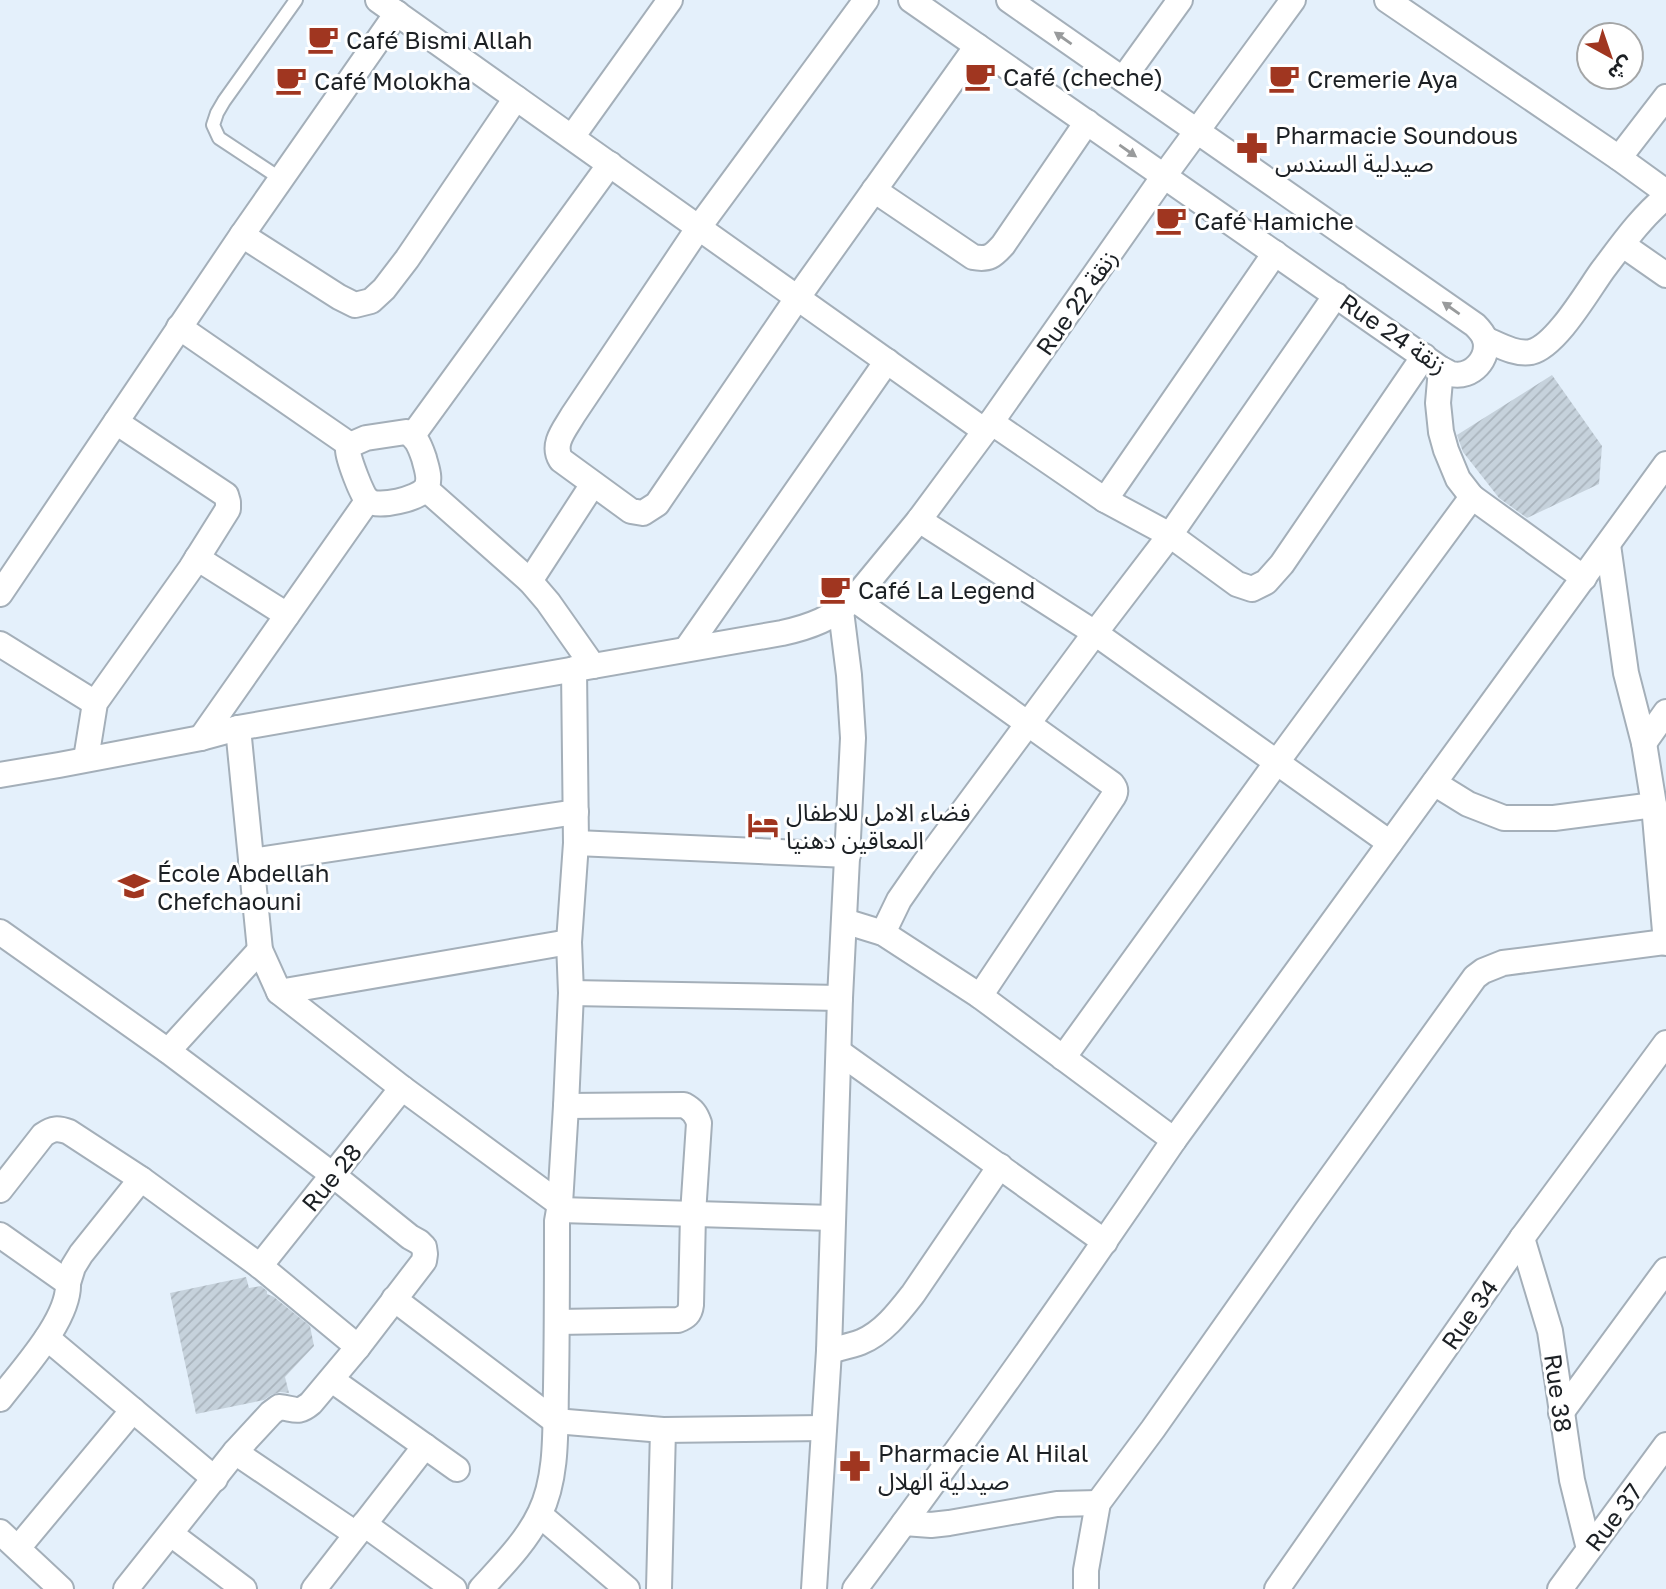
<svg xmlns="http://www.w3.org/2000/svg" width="1666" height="1589" font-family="'Golos Text','Noto Sans Arabic',sans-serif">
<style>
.building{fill:url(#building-hatch)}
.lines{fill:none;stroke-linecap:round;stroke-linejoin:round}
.lane-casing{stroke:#a4afb9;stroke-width:16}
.street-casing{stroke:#a4afb9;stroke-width:28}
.lane{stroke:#fff;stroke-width:12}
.street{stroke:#fff;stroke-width:24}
.oneway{fill:#999b9c}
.labels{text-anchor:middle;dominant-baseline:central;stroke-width:6;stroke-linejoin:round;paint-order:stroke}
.poi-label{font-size:24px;fill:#1c2024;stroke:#fff;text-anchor:start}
.street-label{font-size:24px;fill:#1c2024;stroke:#fff}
</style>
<defs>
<pattern id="building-hatch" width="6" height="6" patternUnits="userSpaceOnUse" patternTransform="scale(1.75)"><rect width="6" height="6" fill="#c6d2dc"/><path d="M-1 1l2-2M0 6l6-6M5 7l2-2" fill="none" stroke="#aab4bd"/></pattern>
</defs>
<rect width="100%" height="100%" fill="#e4f0fb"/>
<g class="building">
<path d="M1552 375 1602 446 1599 484 1527 518 1499 498 1463 452 1457 435Z"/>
<path d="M246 1277 249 1288 261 1286 267 1291V1294L274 1297 310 1326 314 1346 285 1377 289 1393 280 1392 271 1395 264 1400 196 1414 170 1293Z"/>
</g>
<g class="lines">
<defs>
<path id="lane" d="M281 179 219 138 213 125 217 113 224 101 296 0"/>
<g id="street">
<path d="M378 0 985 431"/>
<path d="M866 0 699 227 573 415C565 429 551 444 561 460L631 511 643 513 657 504 798 297 977 46"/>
<path d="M911 0 1441 369C1444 370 1448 373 1451 374 1472 379 1490 358 1485 339 1483 333 1479 329 1475 325L1009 0"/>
<path d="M1387 0 1619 158 1666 192"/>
<path d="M1123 79 1180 0"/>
<path d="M572 137 670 0"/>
<path d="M1619 158 1666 97"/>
<path d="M874 190 973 257C989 260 993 256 1003 245L1087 122"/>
<path d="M242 235 339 297 355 305 371 301 384 289 407 259 516 98"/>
<path d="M1623 245 1666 275"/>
<path d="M179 327 350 445"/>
<path d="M1485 339C1499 345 1516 355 1531 352 1556 346 1587 292 1602 271 1621 246 1641 217 1666 197"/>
<path d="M1441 369 1438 403 1441 432 1446 450 1458 479 1472 497 1584 578"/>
<path d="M991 422 1105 500 1170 535 1237 584 1252 589 1266 582 1282 564 1424 356"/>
<path d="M406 432C417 437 420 447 424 458 426 467 432 480 425 489 418 499 379 508 368 501 362 496 348 458 348 450 349 448 350 447 350 445L366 438Z"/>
<path d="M413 435 610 164"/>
<path d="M426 489 530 581 548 602 593 666"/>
<path d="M1105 500 1275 253"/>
<path d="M919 520 1095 633 1390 843"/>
<path d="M1608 545 1626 673 1644 743 1654 805 1666 943"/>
<path d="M197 558 287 615"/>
<path d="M530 581 593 484"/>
<path d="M0 594 242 235 397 13"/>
<path d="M854 599 1112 784C1117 790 1116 794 1111 800L980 996"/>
<path d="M0 644 95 703"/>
<path d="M687 648 887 361"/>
<path d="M238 728 260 950 279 992 402 1088 560 1204"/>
<path d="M201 738 368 500"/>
<path d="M1644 743 1666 712"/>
<path d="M86 759 95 703 191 568 228 509V502L226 495 116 422"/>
<path d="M0 775 59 765 201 738 238 728 782 633C810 627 833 618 854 599L919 520 985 431 1164 176 1293 0"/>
<path d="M1434 783 1468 804 1504 818H1554L1654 805"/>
<path d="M576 843 848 855"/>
<path d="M251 861 576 812"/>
<path d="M844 921 883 933 980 996 1174 1140"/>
<path d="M0 932 168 1051 333 1175 410 1237 419 1242 424 1247 425 1254 424 1261 358 1347 311 1403C297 1415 294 1408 279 1407L271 1413 235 1452 126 1589"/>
<path d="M883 933 899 900 924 864 1095 633 1170 535 1336 295"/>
<path d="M279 992 569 942"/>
<path d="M571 993 840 998"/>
<path d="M168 1051 260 950"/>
<path d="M839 1052 1105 1242"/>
<path d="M1063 1058 1277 762 1472 497"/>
<path d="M0 1190 43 1135C53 1128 58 1128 69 1132L141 1179 260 1266 358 1347"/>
<path d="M560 1210 833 1218"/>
<path d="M0 1235 68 1283C70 1319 22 1370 0 1399"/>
<path d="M1522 1238 1550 1331 1572 1480 1589 1549"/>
<path d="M260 1266 402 1088"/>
<path d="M68 1283 73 1267 81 1254 141 1179"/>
<path d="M394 1299 555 1421 663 1430 824 1428"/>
<path d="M557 1322 678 1320C686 1317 690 1314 691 1305L693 1214 699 1123C696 1114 693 1110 684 1105L566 1106"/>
<path d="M47 1338 215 1479"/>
<path d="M829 1351C839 1348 850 1346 861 1342 883 1333 899 1312 913 1294L1000 1166"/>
<path d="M332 1380 457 1469"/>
<path d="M1561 1413 1666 1270"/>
<path d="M235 1452 356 1534"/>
<path d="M540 1515 627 1589"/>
<path d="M904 1523 931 1525 949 1523 1057 1504 1098 1503"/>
<path d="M364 1524 454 1589"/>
<path d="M0 1532 61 1589"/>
<path d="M171 1534 244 1589"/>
<path d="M18 1548 133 1410"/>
<path d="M314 1589 425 1446"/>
<path d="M481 1589C502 1566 527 1541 540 1513 558 1477 555 1427 556 1387 557 1331 557 1276 557 1221L560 1204 566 1106 571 993 569 942 576 843 574 669"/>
<path d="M659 1589 663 1430"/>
<path d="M814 1589 829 1351 840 998 853 738 849 675 841 611"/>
<path d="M855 1589C965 1442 1071 1292 1174 1140L1666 464"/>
<path d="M1086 1589V1570L1098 1503 1153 1429 1306 1212 1475 977 1483 971 1503 963 1665 942"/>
<path d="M1277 1589 1522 1238 1666 1043"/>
<path d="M1560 1589 1666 1445"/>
</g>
</defs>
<use href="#lane" class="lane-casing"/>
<use href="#street" class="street-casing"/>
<use href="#lane" class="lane"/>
<use href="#street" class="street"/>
</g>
<defs><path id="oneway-solid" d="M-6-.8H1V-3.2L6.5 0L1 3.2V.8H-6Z" transform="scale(1.75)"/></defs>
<g class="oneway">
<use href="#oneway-solid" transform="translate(1063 38) rotate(-145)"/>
<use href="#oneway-solid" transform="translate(1128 151) rotate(35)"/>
<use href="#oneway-solid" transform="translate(1451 308) rotate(-145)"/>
</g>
<defs>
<symbol id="cafe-bare" viewBox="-9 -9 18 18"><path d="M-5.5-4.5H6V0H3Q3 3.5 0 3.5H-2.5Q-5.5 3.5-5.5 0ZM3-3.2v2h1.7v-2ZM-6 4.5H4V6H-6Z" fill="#a03620" stroke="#fff" stroke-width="2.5" paint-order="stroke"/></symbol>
<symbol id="pharmacy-bare" viewBox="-9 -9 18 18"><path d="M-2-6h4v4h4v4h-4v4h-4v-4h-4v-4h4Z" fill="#a03620" stroke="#fff" stroke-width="2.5" paint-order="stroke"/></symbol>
<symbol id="hotel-bare" viewBox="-9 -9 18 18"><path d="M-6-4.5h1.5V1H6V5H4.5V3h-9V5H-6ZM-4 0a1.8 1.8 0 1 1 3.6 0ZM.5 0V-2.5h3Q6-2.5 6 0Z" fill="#a03620" stroke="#fff" stroke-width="2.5" paint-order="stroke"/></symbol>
<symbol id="school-bare" viewBox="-9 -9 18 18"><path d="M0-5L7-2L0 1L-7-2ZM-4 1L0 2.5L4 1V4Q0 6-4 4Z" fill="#a03620" stroke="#fff" stroke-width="2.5" paint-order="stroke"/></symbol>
</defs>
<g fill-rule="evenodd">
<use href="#cafe-bare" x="301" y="17" width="44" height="44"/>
<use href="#cafe-bare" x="958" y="54" width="44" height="44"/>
<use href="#cafe-bare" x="1262" y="56" width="44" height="44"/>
<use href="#cafe-bare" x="269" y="58" width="44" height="44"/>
<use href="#pharmacy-bare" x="1230" y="126" width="44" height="44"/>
<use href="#cafe-bare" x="1149" y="198" width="44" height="44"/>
<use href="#cafe-bare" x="813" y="567" width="44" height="44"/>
<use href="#hotel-bare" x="741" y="803" width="44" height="44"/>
<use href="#school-bare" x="112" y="864" width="44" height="44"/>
<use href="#pharmacy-bare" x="833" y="1444" width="44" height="44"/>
</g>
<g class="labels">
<g class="poi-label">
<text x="346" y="39">Café Bismi Allah</text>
<text x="1003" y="76">Café (cheche)</text>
<text x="1307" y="78">Cremerie Aya</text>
<text x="314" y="80">Café Molokha</text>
<text x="1275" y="134">Pharmacie Soundous<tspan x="1275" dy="28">صيدلية السندس</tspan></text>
<text x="1194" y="220">Café Hamiche</text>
<text x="858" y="589">Café La Legend</text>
<text x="786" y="811">فضاء الامل للاطفال<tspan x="786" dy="28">المعاقين دهنيا</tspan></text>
<text x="157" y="872">École Abdellah<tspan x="157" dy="28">Chefchaouni</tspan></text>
<text x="878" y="1452">Pharmacie Al Hilal<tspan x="878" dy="28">صيدلية الهلال</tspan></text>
</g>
<g class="street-label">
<text transform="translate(1076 302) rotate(-55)">Rue 22 زنقة</text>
<text transform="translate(1394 333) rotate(34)">Rue 24 زنقة</text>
<text transform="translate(331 1177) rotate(-51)">Rue 28</text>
<text transform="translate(1469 1314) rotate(-55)">Rue 34</text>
<text transform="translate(1559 1393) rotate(82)">Rue 38</text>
<text transform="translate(1613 1517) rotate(-53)">Rue 37</text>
</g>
</g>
<g transform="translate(1610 56) rotate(140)"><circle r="33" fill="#ffffff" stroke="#a4a6a7" stroke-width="2"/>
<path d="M0-5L12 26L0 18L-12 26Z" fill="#a03620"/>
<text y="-10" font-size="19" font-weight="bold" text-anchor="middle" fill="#1c2024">ش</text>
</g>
</svg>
